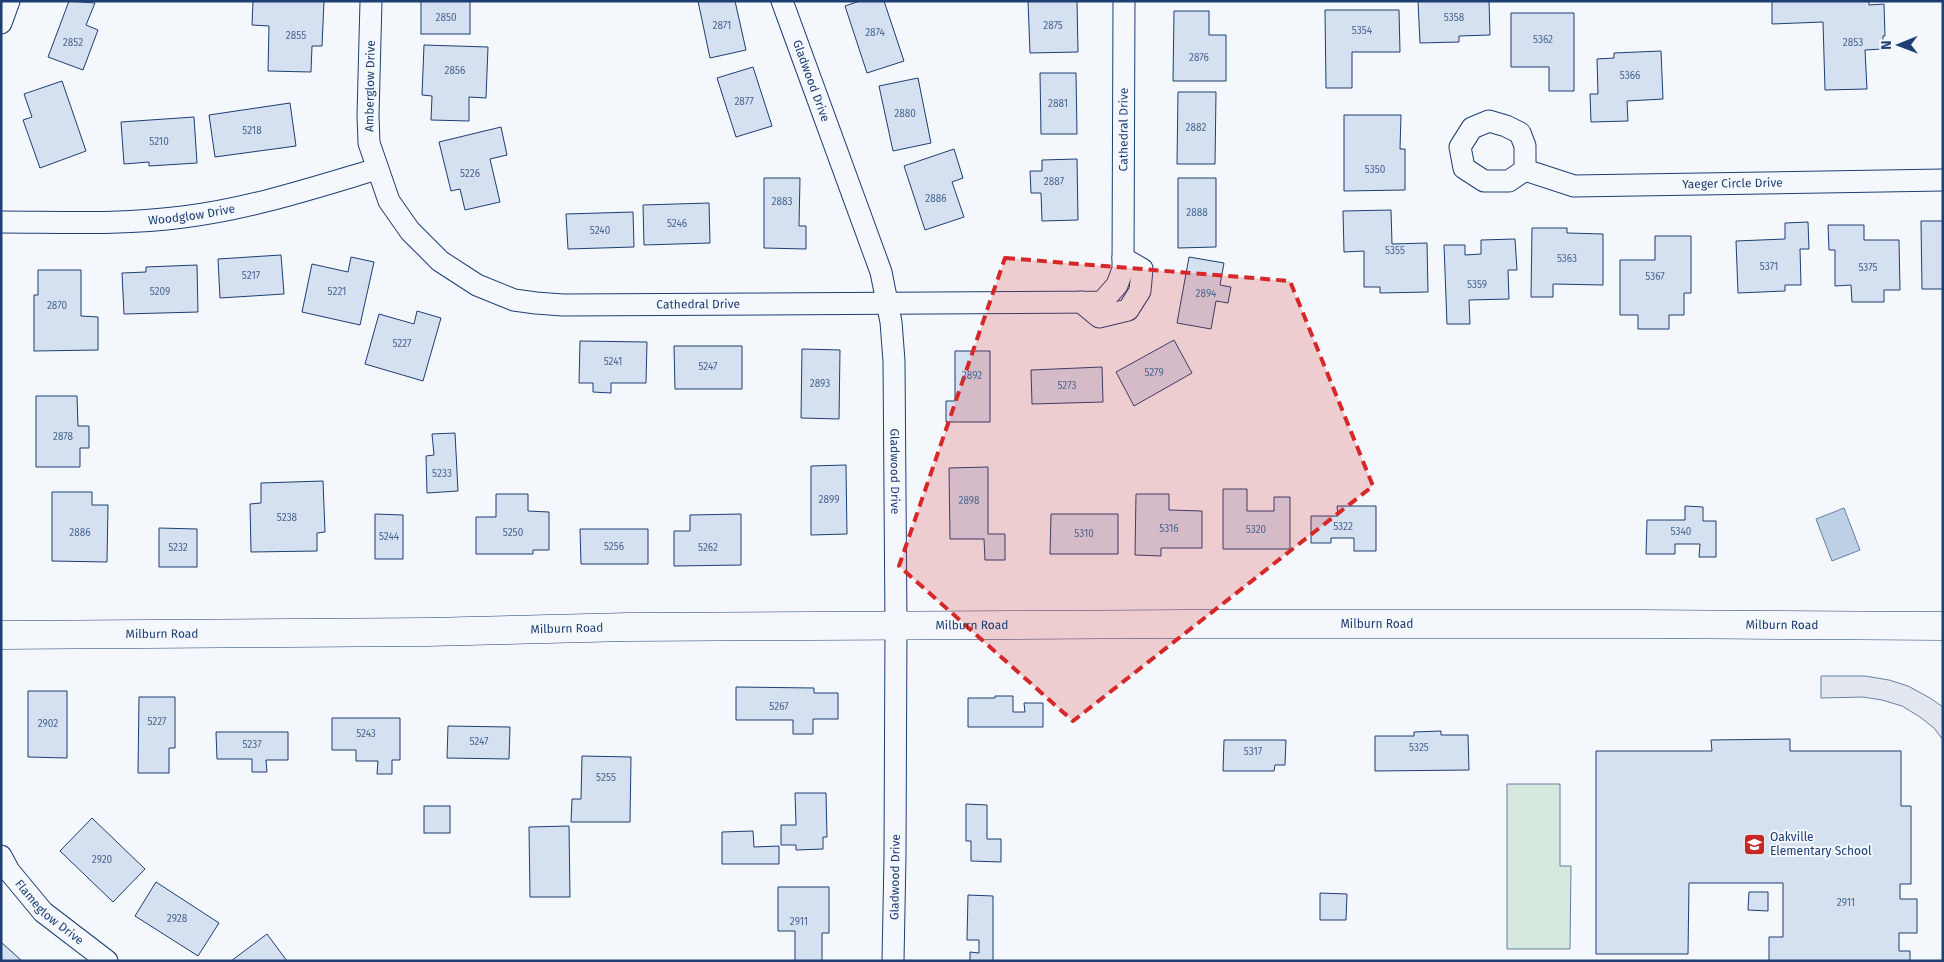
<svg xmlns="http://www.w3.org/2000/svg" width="1944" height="962" font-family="'Fira Sans',sans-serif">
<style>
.green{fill:#d7e8df;stroke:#687fa3}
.parking{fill:#e3e8f0;stroke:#687fa3}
.water{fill:#bed0e5;stroke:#687fa3}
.building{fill:#d5e0f0;stroke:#1d3f73}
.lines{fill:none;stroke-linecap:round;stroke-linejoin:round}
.street-casing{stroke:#1d3f73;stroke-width:23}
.secondary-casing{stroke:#1d3f73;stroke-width:29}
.street{stroke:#f4f7fb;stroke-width:21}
.secondary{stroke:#f4f7fb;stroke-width:28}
.marked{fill:#d62828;fill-opacity:0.2;stroke:#d62828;stroke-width:4;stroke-dasharray:10 6;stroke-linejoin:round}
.labels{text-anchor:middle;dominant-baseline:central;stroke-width:4;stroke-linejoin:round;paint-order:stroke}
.number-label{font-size:10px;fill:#4b6792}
.street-label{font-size:12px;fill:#1d3f73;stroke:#f4f7fb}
.poi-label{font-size:12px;fill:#1d3f73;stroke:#f4f7fb;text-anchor:start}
</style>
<rect width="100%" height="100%" fill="#f4f7fb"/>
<path class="green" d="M1507 784H1560V866H1571L1570 949H1507Z"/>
<path class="parking" d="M1821 676H1865L1889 680 1908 686 1930 698 1943 707V740L1934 728 1920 717 1902 706 1882 700 1863 697 1821 698Z"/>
<path class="water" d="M1844 508 1860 550 1832 561 1816 519Z"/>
<g class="building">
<path d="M69 1 95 3 86 25 98 30 83 70 48 57Z"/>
<path d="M253 1H324L322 46H312L311 72 268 71 269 26 252 25Z"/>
<rect x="421" y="1" width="49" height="33"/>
<path d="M698 1H735L746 50 710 58Z"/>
<path d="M860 1H884L904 61 867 73 845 6Z"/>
<path d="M1028 1H1077L1078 52 1030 53Z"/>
<path d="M1418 1H1489L1490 35 1459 36V42L1420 43Z"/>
<path d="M1772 1H1869V5L1884 4 1885 36H1883V49L1865 50 1867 89 1825 90 1823 22 1772 24Z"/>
<path d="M1325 10H1399L1400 52H1352V88H1326Z"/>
<path d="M1174 11H1209V35H1226V81H1173Z"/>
<path d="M1511 13H1574V91H1549V67H1511Z"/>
<path d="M424 45 488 47 486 98 469 97V121L431 120 432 96 422 95Z"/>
<path d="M1661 51 1663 99 1627 101 1628 121 1591 122 1590 94H1598L1597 59 1614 58V53Z"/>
<path d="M753 67 772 126 736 137 717 78Z"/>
<path d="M1040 73H1076L1077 134H1041Z"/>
<path d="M918 78 931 143 893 151 879 86Z"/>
<path d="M62 81 86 151 40 168 23 120 32 117 24 94Z"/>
<path d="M1178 92H1216L1215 164H1177Z"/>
<path d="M290 103 296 146 215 157 209 115Z"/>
<path d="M1344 115H1401L1400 149H1405V190L1344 191Z"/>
<path d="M194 117 197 163 149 166V162L124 164 121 122Z"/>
<path d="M501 127 507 155 490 159 500 202 465 210 460 189 451 191 439 142Z"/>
<path d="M954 149 963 178 952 182 964 217 925 230 904 166Z"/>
<path d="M1077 159 1078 220 1042 221 1041 193H1031L1030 171H1042V160Z"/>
<path d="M764 178H800L799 226H806V249L764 248Z"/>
<path d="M1178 178H1216V247L1178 248Z"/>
<path d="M709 203 710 243 644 245 643 205Z"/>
<path d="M1391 210 1392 244 1427 243 1428 292 1380 293V287H1364V251L1344 252 1343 211Z"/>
<path d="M633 212 634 247 568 249 566 214Z"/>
<path d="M1921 221H1943V289H1922Z"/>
<path d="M1808 222 1809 249H1800L1801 285H1785V291L1738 293 1736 241 1785 239V223Z"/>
<path d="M1828 225H1864V240H1899L1900 290H1884V302H1852L1851 285 1835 286V250H1829Z"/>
<path d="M1532 228H1567V233L1603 234V285L1553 284V297H1531Z"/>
<path d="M1655 236H1691V293H1684V315H1669V329H1638V315H1620V260H1655Z"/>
<path d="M1515 239 1517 270H1508L1509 299 1469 300 1470 324H1447L1444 245H1465V255L1481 254V240Z"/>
<path d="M281 255 284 294 220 298 218 259Z"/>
<path d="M351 257 374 262 360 325 302 312 312 264 348 272Z"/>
<path d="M1189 257 1224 263 1220 285 1231 287 1228 303 1216 301 1211 329 1177 323Z"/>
<path d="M197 265 198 312 124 314 122 273 146 272V267Z"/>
<path d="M38 270H81V316L98 317V350L34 351V295H38Z"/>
<path d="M417 311 441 318 423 381 365 364 379 314 414 324Z"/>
<path d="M1174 340 1192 373 1134 406 1116 372Z"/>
<path d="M580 341 647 342 646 383H611V393L593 392V383H579Z"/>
<path d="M674 346H742V389H675Z"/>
<path d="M802 349 840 350 839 419 801 418Z"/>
<path d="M955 351H990V422H946V401H955Z"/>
<path d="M1102 367 1103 402 1032 404 1031 370Z"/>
<path d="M36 396H77L78 426H89V448H80V467H36Z"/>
<path d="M455 433 458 491 427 493 426 456 434 455 432 434Z"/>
<path d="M846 465 847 534 811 535V466Z"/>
<path d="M988 467V534H1005V560H985L984 539H950L949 468Z"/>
<path d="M323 481 325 532 317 533V551L251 552 250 504 261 503V483Z"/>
<path d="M1223 489H1247V511H1274V497H1290V549H1223Z"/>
<path d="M52 492H92V505H108L107 562 52 561Z"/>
<path d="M496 494H528V511L549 512V550H533V554H476V517H496Z"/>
<path d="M1136 494H1169V510L1202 511V548H1161V556L1135 555Z"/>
<path d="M1337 506H1376V551H1354V538H1331V543H1311V516H1338Z"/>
<path d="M1685 506 1703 507V521H1716V557H1699L1700 544H1675V554H1646L1647 520H1685Z"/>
<path d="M375 514 403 515V559H375Z"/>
<path d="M741 514V565L674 566V531H690V515Z"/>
<path d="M1051 514H1118V554H1050Z"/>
<path d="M159 528 197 529V567H159Z"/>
<path d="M580 529H648V564H581Z"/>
<path d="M736 687 814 688V693H838V719H813V734H793V720H736Z"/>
<path d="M28 691H67V758L28 757Z"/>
<path d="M995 696H1013V712H1025L1024 703H1043V727H968V698H995Z"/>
<path d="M139 697H175V748H169V773H138Z"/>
<path d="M332 718H400V760H392V774H377L378 761H356V750H332Z"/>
<path d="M448 726 510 727 509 759 447 758Z"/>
<path d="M1441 731V735H1468L1469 770 1375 771V736H1414V732Z"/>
<path d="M216 732H288V760H266L267 772H252V759H217Z"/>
<path d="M1790 739V751H1901V806H1911V884H1900V899H1917V933H1899V951H1910V961H1769V937H1783V883H1689L1688 954H1596V751H1712L1711 740Z"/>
<path d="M1224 740H1286L1285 765H1275L1274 771H1223Z"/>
<path d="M582 756 631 757 630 822H571L572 799H581Z"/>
<path d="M795 793H826L827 837H823V849L796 850V845H781V825H796Z"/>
<path d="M966 804 987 805V839H1001V862L971 861V841H966Z"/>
<rect x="424" y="806" width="26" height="27"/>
<path d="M92 818 145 869 113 902 60 851Z"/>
<path d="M569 826 570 897H530L529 827Z"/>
<path d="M753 831 754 847 779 846V864H722V832Z"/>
<path d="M156 882 219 923 198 956 135 916Z"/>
<path d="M778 887H829V933H822V961H795V931H778Z"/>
<path d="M1749 892H1768V911L1748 910Z"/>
<path d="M1320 893 1347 894 1346 920H1320Z"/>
<path d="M968 895 993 896V961H970V952L979 953V940H967Z"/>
<path d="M267 934 287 961H231Z"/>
<path d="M1 942 22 961H1Z"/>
</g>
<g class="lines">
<defs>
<g id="street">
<path id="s1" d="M371 1 368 115 369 143 389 201 410 231 440 261 477 285 514 300 536 303 563 305 1102 302 1117 285 1123 269 1124 1"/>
<path id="s2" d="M782 1 881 272 891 322 894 361 896 625 895 856 893 961"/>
<path d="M1 23 9 1"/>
<path d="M1489 121 1506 126 1520 133 1525 146V170L1509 181H1484L1464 168 1460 147 1472 128Z"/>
<path id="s3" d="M1525 170 1574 186 1943 180"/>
<path id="s4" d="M1 222C62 222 122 225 183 217 249 209 313 188 377 169"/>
<path d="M1081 302 1099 317 1128 310 1140 291 1142 269 1123 258"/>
<path id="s5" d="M1 856 9 871 43 912 107 961"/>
</g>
<g id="secondary">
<path id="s6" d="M1 635 427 632 628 627 1187 624H1640L1943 626"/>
</g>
</defs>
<use href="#street" class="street-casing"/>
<use href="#secondary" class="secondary-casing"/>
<use href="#street" class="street"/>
<use href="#secondary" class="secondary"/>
</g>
<path class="marked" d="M1005 258 1290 281 1373 486 1073 721 899 566Z"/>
<defs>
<symbol id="school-square" viewBox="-11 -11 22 22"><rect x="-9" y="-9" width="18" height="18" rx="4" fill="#c62828" stroke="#f4f7fb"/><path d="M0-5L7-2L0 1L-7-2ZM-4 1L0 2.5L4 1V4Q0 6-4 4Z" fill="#fff"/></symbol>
</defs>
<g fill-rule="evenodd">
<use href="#school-square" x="1742" y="832" width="25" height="25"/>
</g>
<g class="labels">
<g class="number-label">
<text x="446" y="18">2850</text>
<text x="1454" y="18">5358</text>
<text x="722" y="26">2871</text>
<text x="1053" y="26">2875</text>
<text x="1362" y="31">5354</text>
<text x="875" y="33">2874</text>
<text x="296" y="36">2855</text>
<text x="1543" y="40">5362</text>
<text x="73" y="43">2852</text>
<text x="1853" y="43">2853</text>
<text x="1199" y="58">2876</text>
<text x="455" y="71">2856</text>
<text x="1630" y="76">5366</text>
<text x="744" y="102">2877</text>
<text x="1058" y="104">2881</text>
<text x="905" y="114">2880</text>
<text x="1196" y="128">2882</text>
<text x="252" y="131">5218</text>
<text x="159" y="142">5210</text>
<text x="1375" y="170">5350</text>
<text x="470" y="174">5226</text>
<text x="1054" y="182">2887</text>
<text x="936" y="199">2886</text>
<text x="782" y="202">2883</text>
<text x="1197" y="213">2888</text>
<text x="677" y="224">5246</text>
<text x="600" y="231">5240</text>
<text x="1395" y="251">5355</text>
<text x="1567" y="259">5363</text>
<text x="1769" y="267">5371</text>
<text x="1868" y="268">5375</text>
<text x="251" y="276">5217</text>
<text x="1655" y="277">5367</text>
<text x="1477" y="285">5359</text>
<text x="160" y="292">5209</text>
<text x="337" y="292">5221</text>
<text x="1206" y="294">2894</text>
<text x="57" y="306">2870</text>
<text x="402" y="344">5227</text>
<text x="613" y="362">5241</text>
<text x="708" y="367">5247</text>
<text x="1154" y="373">5279</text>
<text x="972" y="376">2892</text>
<text x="820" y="384">2893</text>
<text x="1067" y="386">5273</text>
<text x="63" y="437">2878</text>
<text x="442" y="474">5233</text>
<text x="829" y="500">2899</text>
<text x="969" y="501">2898</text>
<text x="287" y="518">5238</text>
<text x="1343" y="527">5322</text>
<text x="1169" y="529">5316</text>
<text x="1256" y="530">5320</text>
<text x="1681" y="532">5340</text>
<text x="80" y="533">2886</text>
<text x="513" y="533">5250</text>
<text x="1084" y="534">5310</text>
<text x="389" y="537">5244</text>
<text x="614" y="547">5256</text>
<text x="178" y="548">5232</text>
<text x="708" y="548">5262</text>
<text x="779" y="707">5267</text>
<text x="157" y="722">5227</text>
<text x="48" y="724">2902</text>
<text x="366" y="734">5243</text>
<text x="479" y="742">5247</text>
<text x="252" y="745">5237</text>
<text x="1419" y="748">5325</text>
<text x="1253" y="752">5317</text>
<text x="606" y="778">5255</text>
<text x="102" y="860">2920</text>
<text x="1846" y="903">2911</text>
<text x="177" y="919">2928</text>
<text x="799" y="922">2911</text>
</g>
<g class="street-label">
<text stroke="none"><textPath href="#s2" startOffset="85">Gladwood Drive</textPath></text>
<text transform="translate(370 86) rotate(-89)">Amberglow Drive</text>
<text stroke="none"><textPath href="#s1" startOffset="1134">Cathedral Drive</textPath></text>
<text stroke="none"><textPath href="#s3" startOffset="210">Yaeger Circle Drive</textPath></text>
<text stroke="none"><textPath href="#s4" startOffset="191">Woodglow Drive</textPath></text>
<text stroke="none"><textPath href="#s1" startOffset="551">Cathedral Drive</textPath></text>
<text stroke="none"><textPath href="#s2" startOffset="489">Gladwood Drive</textPath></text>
<text stroke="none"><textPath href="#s6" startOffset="1376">Milburn Road</textPath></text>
<text stroke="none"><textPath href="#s6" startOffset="971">Milburn Road</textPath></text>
<text stroke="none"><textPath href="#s6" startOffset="1781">Milburn Road</textPath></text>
<text stroke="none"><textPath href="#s6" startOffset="566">Milburn Road</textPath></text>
<text stroke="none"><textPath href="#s6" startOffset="161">Milburn Road</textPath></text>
<text transform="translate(895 877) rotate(-89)">Gladwood Drive</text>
<text stroke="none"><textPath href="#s5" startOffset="75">Flameglow Drive</textPath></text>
</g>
<g class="poi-label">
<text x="1770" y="837">Oakville<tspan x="1770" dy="14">Elementary School</tspan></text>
</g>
</g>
<rect width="1944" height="962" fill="none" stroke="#1d3f73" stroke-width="5"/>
<g transform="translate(1899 45) rotate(269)" stroke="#f4f7fb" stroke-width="4" paint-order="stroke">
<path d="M0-4L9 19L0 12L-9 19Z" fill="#1d3f73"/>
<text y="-8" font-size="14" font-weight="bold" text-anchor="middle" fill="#1d3f73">N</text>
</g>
</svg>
